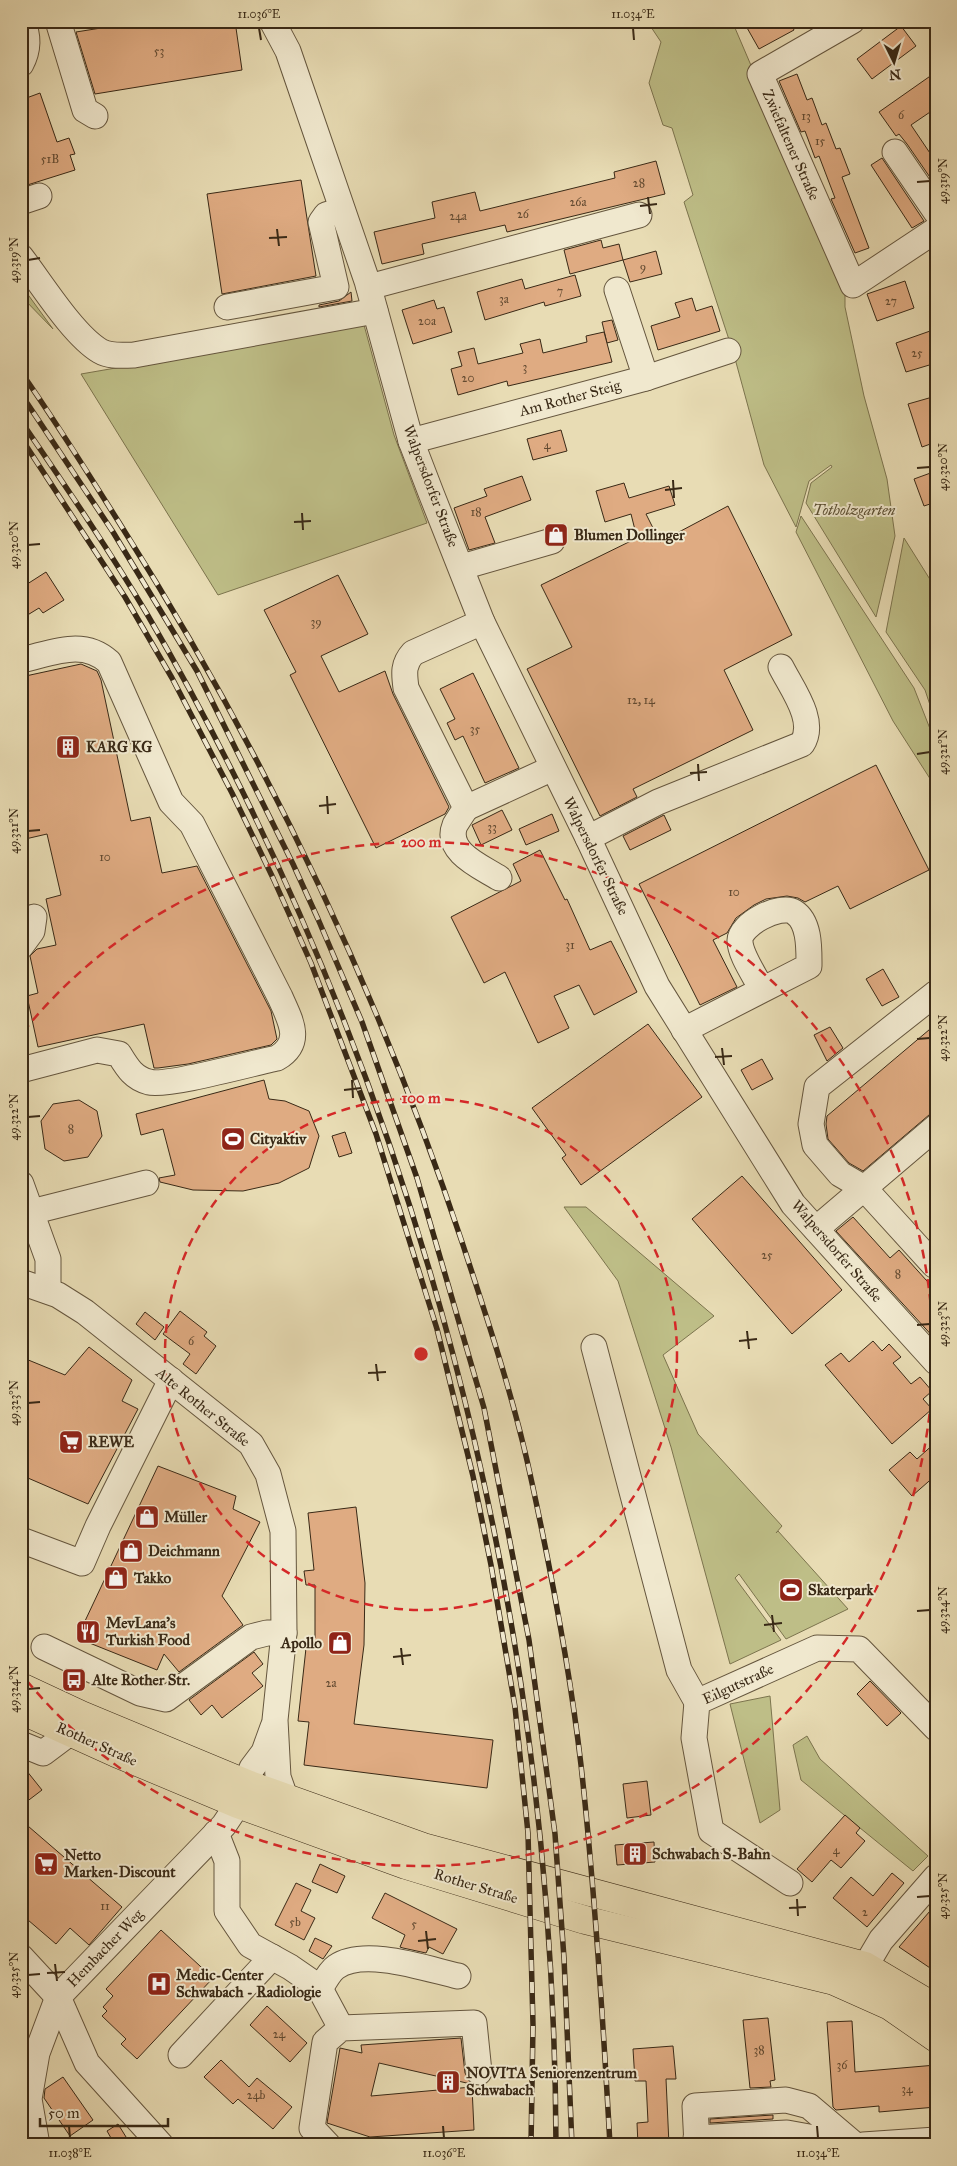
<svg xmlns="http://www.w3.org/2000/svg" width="957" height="2166" font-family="'IM FELL Great Primer',serif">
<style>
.green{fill:#bebe87;stroke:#7c744e}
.building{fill:#dfab82;stroke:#392916}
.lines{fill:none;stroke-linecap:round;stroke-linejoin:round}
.minor-casing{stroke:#65563e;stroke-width:27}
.major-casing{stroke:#392916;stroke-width:29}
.minor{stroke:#f0e8ce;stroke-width:25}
.major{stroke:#e8dcb4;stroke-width:28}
.rail-casing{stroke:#392916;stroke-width:5.5}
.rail{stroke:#f0e8ce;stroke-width:4;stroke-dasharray:11;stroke-linecap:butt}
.ticks{fill:none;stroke:#392916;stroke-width:2}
.ring{fill:none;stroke:#d62828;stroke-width:2.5;stroke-dasharray:9 6}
.labels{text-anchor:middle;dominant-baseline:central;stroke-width:4;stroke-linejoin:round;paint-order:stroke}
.number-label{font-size:12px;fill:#624a31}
.street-label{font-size:15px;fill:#392916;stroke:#f0e8ce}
.park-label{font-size:15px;font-style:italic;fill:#5a4e32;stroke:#f0e8ce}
.poi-label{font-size:15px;font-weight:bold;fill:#392916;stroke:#f0e8ce;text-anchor:start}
.centre{fill:#d62828;stroke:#f0e8ce;stroke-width:2.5}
.ring-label{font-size:15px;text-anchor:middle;font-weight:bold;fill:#d62828;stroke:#f0e8ce;stroke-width:4;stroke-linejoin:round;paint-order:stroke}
.neatline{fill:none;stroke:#392916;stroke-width:2}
.ticks-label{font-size:12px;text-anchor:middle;fill:#392916}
</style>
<rect width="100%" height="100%" fill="#e8dcb4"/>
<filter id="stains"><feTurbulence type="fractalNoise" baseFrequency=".004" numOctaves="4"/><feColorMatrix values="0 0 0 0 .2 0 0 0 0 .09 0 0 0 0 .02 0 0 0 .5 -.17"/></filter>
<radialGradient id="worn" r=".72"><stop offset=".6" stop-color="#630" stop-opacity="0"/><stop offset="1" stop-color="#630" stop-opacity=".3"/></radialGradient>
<g class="green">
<path d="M647 21H732L845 285V307L864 396 887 479 895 536 876 617 806 503 811 483 832 467 831 465 809 481 796 527 764 465 734 355 684 202 693 195 672 128 663 125 649 83 661 42Z"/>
<path d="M21 285 53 329 21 296Z"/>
<path d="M364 325 394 435 427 523 218 595 81 374Z"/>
<path d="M801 516 914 688 936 744V788L893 721 796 532Z"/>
<path d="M904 538 936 589V723L925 690 886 632Z"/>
<path d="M564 1207H586L714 1316 663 1355 698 1434 782 1526 776 1533 778 1531 848 1609 786 1639 739 1574 735 1578 781 1640 730 1664 671 1447 618 1281Z"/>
<path d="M770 1696 780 1810 760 1823 730 1704Z"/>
<path d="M807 1736 820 1759 928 1856 913 1871 801 1780 793 1745Z"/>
</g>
<g class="building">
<path d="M145 21H235L242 70 95 94 76 32Z"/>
<path d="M755 21H790L794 30 759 49 746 26Z"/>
<path d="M901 26 916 46 872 79 857 59Z"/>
<path d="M936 72V108L911 125 936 162V186L907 144 899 134 896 136 879 112Z"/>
<path d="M797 74 807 100 812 98 822 125 826 123 836 149 840 148 850 174 842 177 869 248 855 253 831 199 835 198 819 156 815 158 805 131 801 132 779 81Z"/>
<path d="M40 93 57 142 69 138 75 154 70 155 75 170 21 187V100Z"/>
<path d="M882 158 924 221 912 228 871 165Z"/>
<path d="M656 161 665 194 507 232 505 225 422 244 424 254 382 264 374 232 435 218 432 202 475 192 480 211 615 178 614 172Z"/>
<path d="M301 180 316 276 222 294 207 194Z"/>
<path d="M601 240 603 248 619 244 623 260 570 274 564 250Z"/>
<path d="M656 251 662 274 630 282 623 260Z"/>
<path d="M575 275 581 296 545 306 544 302 485 320 477 292 522 279 525 289Z"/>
<path d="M905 281 914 308 877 321 867 294Z"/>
<path d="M351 292 352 301 319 307V305L339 301Z"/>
<path d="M692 298 696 311 712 306 720 331 658 350 651 326 680 317 675 303Z"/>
<path d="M434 300 437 309 444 307 452 332 413 344 402 310Z"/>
<path d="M612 320 618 340 607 343 602 322Z"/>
<path d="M933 330 936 338V363L906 372 896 343Z"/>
<path d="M604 332 612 362 508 386 507 381 458 395 451 369 462 366 458 352 474 348 478 364 523 353 520 344 540 339 543 353 587 342 586 336Z"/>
<path d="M936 396V442L922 447 908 404Z"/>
<path d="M561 430 567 451 533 460 527 439Z"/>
<path d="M936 471V502L924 506 914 479Z"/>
<path d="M522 476 531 500 485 517 495 543 469 550 454 508 487 496 484 489Z"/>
<path d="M624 483 629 498 669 486 675 505 646 514 660 542 728 506 792 635 724 670 753 730 633 789 637 797 600 816 527 669 572 647 541 585 637 538 631 514 605 522 596 491Z"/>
<path d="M46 572 64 600 43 613 39 608 21 619V588Z"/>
<path d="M338 575 368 634 321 656 339 692 385 671 393 694 449 807 445 814 376 848 290 675 296 672 264 610Z"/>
<path d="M81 664 97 671 101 680 131 821 150 817 162 873 197 866 271 1011 277 1039 271 1045 188 1064 158 1068H154L144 1024 38 1047 27 996 38 993 30 956 37 949 56 945 46 899 61 895 47 834 21 840V677Z"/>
<path d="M473 673 519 768 485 783 463 736 455 740 447 723 455 719 440 689Z"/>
<path d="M876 765 929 870 850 909 838 886 805 902 798 898 787 896 766 899 754 905 736 918 727 933 713 940 737 987 700 1005 639 884Z"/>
<path d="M502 810 512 830 481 845 472 825Z"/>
<path d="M552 814 559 831 526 845 519 829Z"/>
<path d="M664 815 671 830 630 850 623 836Z"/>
<path d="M540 850 565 900 567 899 590 950 611 941 637 992 594 1015 579 985 554 996 569 1028 538 1043 505 972 484 983 451 917 521 881 513 864Z"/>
<path d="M883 969 899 997 882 1006 866 979Z"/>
<path d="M648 1024 702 1097 581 1185 562 1158 566 1155 532 1108Z"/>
<path d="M936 1024V1109L863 1171 849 1163 828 1139 826 1124 827 1116Z"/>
<path d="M830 1027 843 1048 827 1061 814 1035Z"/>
<path d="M762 1059 773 1079 752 1090 741 1070Z"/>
<path d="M264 1080 269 1099 285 1101 309 1111 319 1136 309 1168 279 1183 243 1191 193 1190 160 1182 159 1178 175 1175 163 1129 141 1135 136 1114Z"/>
<path d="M79 1100 97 1111 102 1136 88 1157 64 1161 45 1149 41 1121 53 1104Z"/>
<path d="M345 1132 352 1153 339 1157 332 1136Z"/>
<path d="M742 1176 842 1290 792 1334 692 1219Z"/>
<path d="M853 1217 890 1258 899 1250 936 1291V1340L836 1231Z"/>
<path d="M180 1311 207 1332 204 1336 216 1346 196 1374 183 1364 190 1354 163 1334Z"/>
<path d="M145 1312 164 1327 155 1340 136 1324Z"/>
<path d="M873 1341 882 1351 889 1344 901 1357 893 1363 911 1384 920 1377 932 1391 923 1399 932 1409 892 1444 825 1365 841 1353 849 1362Z"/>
<path d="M89 1347 132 1380 122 1401 138 1409 88 1504 21 1475V1357L65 1375Z"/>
<path d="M936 1442V1475L912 1496 889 1470 910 1452 917 1459Z"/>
<path d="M158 1466 236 1496 233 1509 260 1522 222 1596 243 1625 179 1672 164 1654 157 1670 77 1638Z"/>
<path d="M356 1507 365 1583 364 1645 354 1724 493 1740 487 1788 304 1765 309 1722 298 1721 307 1639 315 1638V1585H306L304 1571 314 1570 308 1513Z"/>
<path d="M254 1652 263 1664 252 1673 263 1686 222 1718 212 1705 201 1715 189 1700Z"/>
<path d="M870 1681 901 1713 887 1726 857 1694Z"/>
<path d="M21 1760 24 1761 22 1765 42 1790 21 1806Z"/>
<path d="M647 1781 651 1815 627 1818 623 1784Z"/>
<path d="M845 1815 860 1828 856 1833 865 1841 841 1868 831 1860 812 1882 797 1869Z"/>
<path d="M21 1820 122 1907 89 1945 70 1928 56 1944 21 1914Z"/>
<path d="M654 1842 655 1862 617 1865 615 1845Z"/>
<path d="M320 1864 345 1876 337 1893 312 1882Z"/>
<path d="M892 1873 904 1883 867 1927 833 1898 851 1877 873 1896Z"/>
<path d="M296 1883 311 1890 301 1911 315 1918 304 1940 275 1925Z"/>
<path d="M385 1893 457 1929 443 1954 429 1947 426 1953 403 1948 400 1947 405 1935 372 1918Z"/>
<path d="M936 1904V1972L899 1947Z"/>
<path d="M161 1930 213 1978 137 2059 121 2044 126 2039 102 2016 107 2011 103 2007 113 1996 106 1989Z"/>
<path d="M315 1938 332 1946 323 1959 309 1951Z"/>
<path d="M267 2006 307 2043 290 2062 250 2025Z"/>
<path d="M768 2018 775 2080 770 2081 771 2087 750 2088 743 2020Z"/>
<path d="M852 2021 855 2072 936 2065V2107L879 2112V2106L836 2110 833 2107 827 2022Z"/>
<path d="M461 2038 465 2073 471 2084 379 2063 371 2096 472 2087 474 2130 370 2137 327 2123 340 2048 362 2053 361 2045Z"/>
<path d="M673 2046 676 2079H666L669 2145H638L637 2123 648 2122 646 2081H635L633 2049Z"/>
<path d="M221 2060 249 2087 257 2078 292 2107 273 2129 238 2099 233 2104 204 2077Z"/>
<path d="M63 2077 93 2120 70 2136 44 2098 45 2089Z"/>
<path d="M773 2115V2119L710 2123V2119Z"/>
<path d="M118 2124 131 2145H115L107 2131Z"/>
</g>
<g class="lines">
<defs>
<g id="minor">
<path d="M58 21 85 110 95 116"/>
<path d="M272 21 288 51 367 281 411 441 431 493 482 622 588 838 657 986 793 1204 936 1362"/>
<path d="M852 21 760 74 853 285 936 230"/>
<path d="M21 64C29 49 29 36 22 21"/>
<path d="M895 152 936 212"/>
<path d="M21 202 39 196"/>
<path d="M21 257C41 283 73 335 100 351 110 357 123 355 134 355L375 311"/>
<path d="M369 287 639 215"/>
<path d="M617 290 646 378"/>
<path d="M227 307 336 287 321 222 326 215 342 210"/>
<path d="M411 441 646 378 728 351"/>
<path d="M462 567 552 541"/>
<path d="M482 622 413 653C403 664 404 673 406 688L466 808C462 814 458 820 455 825 444 852 482 867 499 878"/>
<path d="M21 660C53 653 83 638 109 662L171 802 192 824 280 997C290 1020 304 1042 277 1058 253 1063 166 1087 149 1082 133 1078 127 1067 119 1054L97 1050 21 1070"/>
<path d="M466 808 553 768"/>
<path d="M588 838 658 802 802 744C817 721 792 689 781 667"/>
<path d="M21 946 32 931 34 917"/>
<path d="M684 1030 809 966C809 949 810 922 794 912 780 903 739 925 740 941 740 955 756 977 762 990"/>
<path d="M21 1184 48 1259V1291"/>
<path d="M31 1212 146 1183"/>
<path d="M816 1229 936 1127"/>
<path d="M934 1265 864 1188 840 1174 815 1145 811 1124 817 1087 936 993"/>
<path d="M21 1282 58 1295 85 1312 251 1444 268 1474 283 1531 284 1633 275 1720 278 1777 285 1797"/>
<path d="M594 1347 679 1670 697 1702"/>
<path d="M21 1540 82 1563 98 1526 171 1380"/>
<path d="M44 1647 140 1693 166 1699 251 1637 267 1633H284"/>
<path d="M21 1744 43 1753 71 1732 80 1717"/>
<path d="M216 1833 227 1861V1911L250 1945 290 1967 319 1987 341 2028"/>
<path d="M790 1883 711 1831 694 1738 697 1702 817 1648 859 1649 936 1728"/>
<path d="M21 1957 58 1997 87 2063 161 2145"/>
<path d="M855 1984 881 1940 936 1877"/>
<path d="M320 1989C324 1982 330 1971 336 1967 364 1947 427 1969 458 1976"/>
<path d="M181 2055 272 1957"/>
<path d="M696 2138 787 2133 853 2145"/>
<path d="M37 2145 29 2099 37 2053 58 1997 224 1825 238 1804 252 1768 264 1752 273 1727"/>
<path d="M328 2145 312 2128 325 2042 341 2028 474 2023 479 2072"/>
<path d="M697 2145 695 2106 786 2100 809 2106 855 2145"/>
<path d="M863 2145 936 2140"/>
</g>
<g id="major">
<path d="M21 1687 81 1715 247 1784 423 1847 865 1966 936 2008"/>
<path d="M21 1710 116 1753 238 1804 406 1865 585 1920 834 1981 890 2006 936 2038"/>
</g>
</defs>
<use href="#minor" class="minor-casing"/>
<use href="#major" class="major-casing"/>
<use href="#minor" class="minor"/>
<use href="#major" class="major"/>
<defs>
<g id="rail">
<path d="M21 372C56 422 88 473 120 524 263 750 379 992 463 1245 489 1324 515 1402 532 1483 552 1576 570 1670 581 1765 595 1891 603 2018 610 2145"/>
<path d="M21 394 113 532 197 671 293 864 318 919 362 1022 417 1178 484 1408 529 1640 555 1834 564 1958 572 2145"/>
<path d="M21 421C64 484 108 548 147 614 418 1079 554 1607 556 2145"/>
<path d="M21 438 125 597 172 678 232 793 273 878 311 963 376 1134 437 1329 473 1476 491 1565 515 1707 528 1833 533 2025 531 2145"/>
</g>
</defs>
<use href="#rail" class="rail-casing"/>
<use href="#rail" class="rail"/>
</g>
<path class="ticks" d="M259 28 261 40M633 28 634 40M917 182 930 181M648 197 650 214M640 206 657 204M277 229 279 246M269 238 287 237M28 260 40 258M917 468 930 467M673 480 674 498M665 490 682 488M302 513 303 530M294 522 311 521M28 545 40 544M917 754 930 752M698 764 699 781M690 773 707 772M327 796 328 814M319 806 336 804M28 831 40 830M917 1039 930 1038M722 1048 724 1065M715 1057 732 1056M352 1080 353 1098M344 1090 361 1088M28 1117 40 1116M917 1325 930 1324M747 1331 749 1349M739 1341 757 1339M376 1364 378 1381M368 1373 386 1372M28 1403 40 1402M917 1611 930 1610M772 1615 774 1632M764 1625 782 1623M401 1648 403 1665M393 1657 411 1655M28 1689 40 1688M917 1897 930 1896M797 1899 798 1916M789 1908 806 1907M426 1931 428 1949M418 1941 436 1939M55 1964 57 1981M47 1973 65 1972M28 1975 40 1974M69 2126 70 2138M443 2126 444 2138M817 2126 818 2138"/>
<g class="ring">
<circle cx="421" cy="1354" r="256"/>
<path d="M23 1032A512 512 0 1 1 23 1676"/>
</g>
<defs>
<symbol id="shop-square" viewBox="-11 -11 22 22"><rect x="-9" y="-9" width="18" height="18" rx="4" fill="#8f2418" stroke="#f0e8ce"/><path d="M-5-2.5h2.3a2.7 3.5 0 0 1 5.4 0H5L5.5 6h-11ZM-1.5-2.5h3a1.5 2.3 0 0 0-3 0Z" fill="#fff"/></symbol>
<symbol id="building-square" viewBox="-11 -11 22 22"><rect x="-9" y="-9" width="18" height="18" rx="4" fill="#8f2418" stroke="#f0e8ce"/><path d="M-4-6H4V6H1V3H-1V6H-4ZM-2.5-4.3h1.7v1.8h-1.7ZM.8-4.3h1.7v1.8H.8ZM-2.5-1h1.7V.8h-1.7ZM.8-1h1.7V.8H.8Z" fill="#fff"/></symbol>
<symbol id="stadium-square" viewBox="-11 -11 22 22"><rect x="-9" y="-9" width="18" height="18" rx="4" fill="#8f2418" stroke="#f0e8ce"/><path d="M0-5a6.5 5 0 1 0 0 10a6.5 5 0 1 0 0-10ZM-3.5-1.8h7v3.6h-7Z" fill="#fff"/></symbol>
<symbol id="supermarket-square" viewBox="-11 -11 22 22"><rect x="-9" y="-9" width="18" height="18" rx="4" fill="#8f2418" stroke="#f0e8ce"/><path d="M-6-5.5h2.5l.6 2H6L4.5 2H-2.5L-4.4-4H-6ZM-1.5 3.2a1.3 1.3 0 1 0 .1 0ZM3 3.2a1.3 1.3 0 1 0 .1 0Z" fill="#fff"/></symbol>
<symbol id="restaurant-square" viewBox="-11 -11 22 22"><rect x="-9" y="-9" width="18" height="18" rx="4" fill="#8f2418" stroke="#f0e8ce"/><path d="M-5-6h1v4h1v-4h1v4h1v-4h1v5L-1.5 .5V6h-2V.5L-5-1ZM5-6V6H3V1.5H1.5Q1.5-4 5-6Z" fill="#fff"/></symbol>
<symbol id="bus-square" viewBox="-11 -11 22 22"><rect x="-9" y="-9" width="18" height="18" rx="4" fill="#8f2418" stroke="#f0e8ce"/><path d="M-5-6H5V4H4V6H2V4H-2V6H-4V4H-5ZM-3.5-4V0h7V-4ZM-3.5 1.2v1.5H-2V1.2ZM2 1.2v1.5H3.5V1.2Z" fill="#fff"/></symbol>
<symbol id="hospital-square" viewBox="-11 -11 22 22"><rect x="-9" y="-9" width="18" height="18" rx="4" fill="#8f2418" stroke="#f0e8ce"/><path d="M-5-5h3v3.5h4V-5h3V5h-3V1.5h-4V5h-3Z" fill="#fff"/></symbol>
</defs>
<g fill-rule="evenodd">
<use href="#shop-square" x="542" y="521" width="28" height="28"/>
<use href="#building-square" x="54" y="733" width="28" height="28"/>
<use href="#stadium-square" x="219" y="1125" width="28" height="28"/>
<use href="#supermarket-square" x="57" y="1428" width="28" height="28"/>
<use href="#shop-square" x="133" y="1503" width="28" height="28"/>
<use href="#shop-square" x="117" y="1537" width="28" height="28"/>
<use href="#shop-square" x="102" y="1564" width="28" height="28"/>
<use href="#stadium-square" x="777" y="1576" width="28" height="28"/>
<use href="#restaurant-square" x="74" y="1618" width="28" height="28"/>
<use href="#shop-square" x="326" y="1629" width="28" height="28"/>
<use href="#bus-square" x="60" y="1666" width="28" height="28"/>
<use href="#building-square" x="621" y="1840" width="28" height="28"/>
<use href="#supermarket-square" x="32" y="1850" width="28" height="28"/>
<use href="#hospital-square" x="145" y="1970" width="28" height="28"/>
<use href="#building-square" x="434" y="2068" width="28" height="28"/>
</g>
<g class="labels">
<g class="number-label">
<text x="159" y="51">53</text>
<text x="901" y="115">6</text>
<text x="806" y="116">13</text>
<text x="820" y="141">15</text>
<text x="50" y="159">51B</text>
<text x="639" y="183">28</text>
<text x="578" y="202">26a</text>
<text x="523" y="214">26</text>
<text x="458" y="216">24a</text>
<text x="643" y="267">9</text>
<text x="560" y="291">7</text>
<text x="504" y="299">3a</text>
<text x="891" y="301">27</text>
<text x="427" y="321">20a</text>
<text x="917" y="353">25</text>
<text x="525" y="367">3</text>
<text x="468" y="378">20</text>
<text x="547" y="445">4</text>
<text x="476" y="512">18</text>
<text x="316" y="622">39</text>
<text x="641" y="700">12, 14</text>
<text x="475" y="729">35</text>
<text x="492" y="827">33</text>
<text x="105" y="857">10</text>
<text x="734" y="892">10</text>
<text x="570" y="945">31</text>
<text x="71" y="1129">8</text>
<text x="767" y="1255">25</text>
<text x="898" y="1274">8</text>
<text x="191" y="1341">6</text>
<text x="331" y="1683">2a</text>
<text x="836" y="1850">4</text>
<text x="105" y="1906">11</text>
<text x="865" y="1912">2</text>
<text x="295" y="1922">5b</text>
<text x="414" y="1924">5</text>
<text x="279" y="2034">24</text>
<text x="759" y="2050">38</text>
<text x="842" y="2065">36</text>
<text x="907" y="2089">34</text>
<text x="256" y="2095">24b</text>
</g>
<g class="street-label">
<text transform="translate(791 145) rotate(66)">Zwiefaltener Straße</text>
<text transform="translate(570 398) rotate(-15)">Am Rother Steig</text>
<text transform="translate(431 486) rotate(69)">Walpersdorfer Straße</text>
<text transform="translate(596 856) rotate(64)">Walpersdorfer Straße</text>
<text transform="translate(837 1251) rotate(49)">Walpersdorfer Straße</text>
<text transform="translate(203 1407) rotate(39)">Alte Rother Straße</text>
<text transform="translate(738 1684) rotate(-25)">Eilgutstraße</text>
<text transform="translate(97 1744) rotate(24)">Rother Straße</text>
<text transform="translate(476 1886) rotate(17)">Rother Straße</text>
<text transform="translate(105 1948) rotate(-46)">Hembacher Weg</text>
</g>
<g class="park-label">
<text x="854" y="510">Totholzgarten</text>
</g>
<g class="poi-label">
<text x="574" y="535">Blumen Dollinger</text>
<text x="86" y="747">KARG KG</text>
<text x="250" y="1139">Cityaktiv</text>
<text x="88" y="1442">REWE</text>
<text x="164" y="1517">Müller</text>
<text x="148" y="1551">Deichmann</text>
<text x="134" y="1578">Takko</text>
<text x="808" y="1590">Skaterpark</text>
<text x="106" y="1623">MevLana’s<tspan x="106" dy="17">Turkish Food</tspan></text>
<text x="322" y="1643" text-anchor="end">Apollo</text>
<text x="92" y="1680">Alte Rother Str.</text>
<text x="652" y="1854">Schwabach S-Bahn</text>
<text x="64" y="1855">Netto<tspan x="64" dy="17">Marken-Discount</tspan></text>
<text x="176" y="1975">Medic-Center<tspan x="176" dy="17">Schwabach - Radiologie</tspan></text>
<text x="466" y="2073">NOVITA Seniorenzentrum<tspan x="466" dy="17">Schwabach</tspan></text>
</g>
</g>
<circle cx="421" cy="1354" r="8" class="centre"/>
<g class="ring-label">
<text x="421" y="847">200 m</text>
<text x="421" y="1103">100 m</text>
</g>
<rect width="957" height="2166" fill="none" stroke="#e8dcb4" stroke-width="55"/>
<g transform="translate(894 62) rotate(175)" stroke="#f0e8ce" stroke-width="4" paint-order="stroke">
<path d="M0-4L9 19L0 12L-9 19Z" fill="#392916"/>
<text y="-8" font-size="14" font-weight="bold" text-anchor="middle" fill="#392916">N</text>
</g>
<path d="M40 2118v8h128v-8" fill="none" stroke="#392916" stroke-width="2.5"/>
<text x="48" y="2118" font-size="15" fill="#392916" stroke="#f0e8ce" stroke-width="4" paint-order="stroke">50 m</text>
<rect x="28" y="28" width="902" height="2110" class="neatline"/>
<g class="ticks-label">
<text x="259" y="18">11.036°E</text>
<text x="633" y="18">11.034°E</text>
<text transform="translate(943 181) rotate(-90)" y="4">49.319°N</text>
<text transform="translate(14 260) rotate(-90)" y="4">49.319°N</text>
<text transform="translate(943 467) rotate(-90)" y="4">49.320°N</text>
<text transform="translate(14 545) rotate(-90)" y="4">49.320°N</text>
<text transform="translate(943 752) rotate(-90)" y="4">49.321°N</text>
<text transform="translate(14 831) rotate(-90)" y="4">49.321°N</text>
<text transform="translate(943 1038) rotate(-90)" y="4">49.322°N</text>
<text transform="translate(14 1117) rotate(-90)" y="4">49.322°N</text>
<text transform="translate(943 1324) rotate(-90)" y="4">49.323°N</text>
<text transform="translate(14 1403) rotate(-90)" y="4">49.323°N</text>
<text transform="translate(943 1610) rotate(-90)" y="4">49.324°N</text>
<text transform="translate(14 1689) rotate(-90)" y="4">49.324°N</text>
<text transform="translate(943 1896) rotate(-90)" y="4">49.325°N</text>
<text transform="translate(14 1975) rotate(-90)" y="4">49.325°N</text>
<text x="70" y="2157">11.038°E</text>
<text x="444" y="2157">11.036°E</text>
<text x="818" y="2157">11.034°E</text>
</g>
<rect width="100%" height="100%" filter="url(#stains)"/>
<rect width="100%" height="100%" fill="url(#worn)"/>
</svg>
